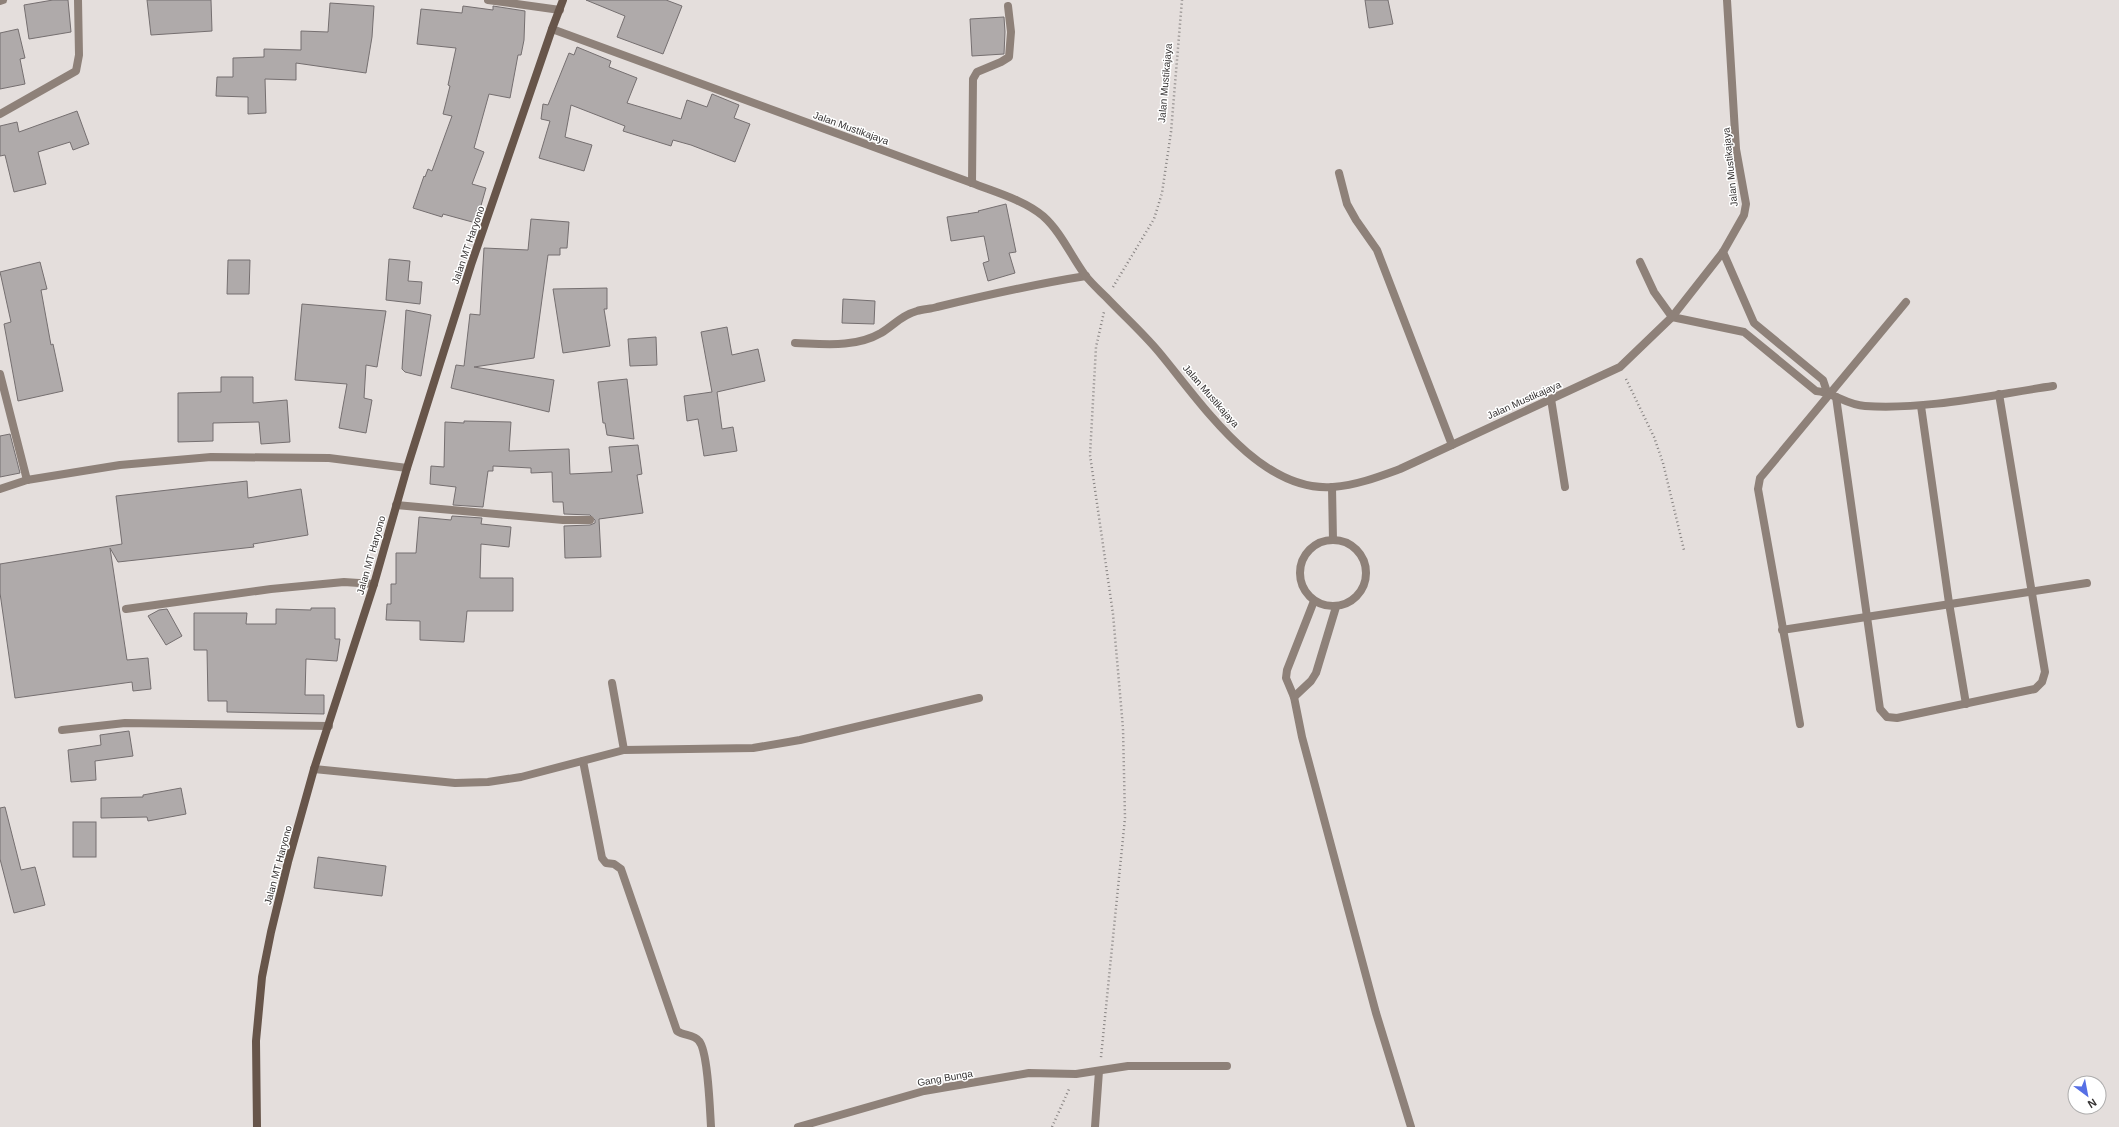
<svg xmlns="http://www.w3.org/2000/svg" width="2119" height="1127" font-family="Arial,sans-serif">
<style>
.building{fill:#afaaaa;stroke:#756f70}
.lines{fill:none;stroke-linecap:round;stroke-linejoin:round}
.path{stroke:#878382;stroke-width:2.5;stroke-dasharray:1 3;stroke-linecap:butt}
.service{stroke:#8e8179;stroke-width:8}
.minor{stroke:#8e8179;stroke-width:8}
.tertiary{stroke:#8e8179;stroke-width:8}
.secondary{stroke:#67554a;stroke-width:8}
.labels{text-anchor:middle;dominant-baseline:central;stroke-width:3;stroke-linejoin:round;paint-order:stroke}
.street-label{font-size:10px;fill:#353232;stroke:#fff}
</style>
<rect width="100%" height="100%" fill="#e4dedc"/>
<g class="building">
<path d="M53 0H68L71 32 29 39 24 5Z"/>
<path d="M147 0H211L212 31 151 35Z"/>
<path d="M586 0H666L682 6 663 54 617 37 625 16Z"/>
<path d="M1365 0H1388L1393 24 1369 28Z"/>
<path d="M330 3 374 6 372 37 366 73 296 63V80L265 79 266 113 248 114V97L216 96 217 77H233V58L264 57V49L301 50V31L328 32Z"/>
<path d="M463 6 493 10V6L525 11 524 40 521 55H518L510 98 489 94 474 148 484 152 472 184 486 188 476 223 443 214 442 217 413 208 424 176 425 177 428 169 432 171 452 116 443 114 450 86 448 85 456 48 417 44 421 9 462 13Z"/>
<path d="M1004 17 1005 32 1004 54 972 56 970 19Z"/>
<path d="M18 29 25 58 20 59 25 84 0 89V33Z"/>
<path d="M577 47 611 61 609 67 637 78 627 103 681 119 687 100 707 107 712 94 739 105 734 118 750 124 735 162 691 145 673 140 671 146 623 131 625 126 571 105 565 137 592 145 584 171 539 158 550 121 541 119 543 104 548 105 569 53 574 55Z"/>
<path d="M77 111 89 144 73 150 70 142 38 152 46 184 14 192 5 155 0 156V126L17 122 19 132Z"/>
<path d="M1006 204 1016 252 1009 253 1015 273 988 281 983 263 989 261 984 236 951 241 947 217 979 212 978 211Z"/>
<path d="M531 219 569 222 567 248H560V255H548L534 358 474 367 554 380 549 412 451 388 456 365 464 366 470 314 480 315 484 248 528 250Z"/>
<path d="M389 259 410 261 408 281 422 282 420 304 386 300Z"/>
<path d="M228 260H250L249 294H227Z"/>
<path d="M40 262 47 289 41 290 51 345 53 344 63 391 18 401 4 324 11 322 0 272Z"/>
<path d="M607 288V309H604L610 346 563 353 553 289Z"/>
<path d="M843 299 875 301 874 324 842 323Z"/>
<path d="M302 304 386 311 377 367 366 365 364 398 372 400 366 433 339 428 347 384 295 380Z"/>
<path d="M406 310 431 315 421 376 405 372 402 369Z"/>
<path d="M727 327 732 355 758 349 765 381 717 392 722 429 733 427 737 451 704 456 698 419 687 421 684 396 712 392 701 332Z"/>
<path d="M656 337 657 365 630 366 628 339Z"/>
<path d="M221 377H253V403L287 400 290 442 261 444 259 422 213 423V441L178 442V393L221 392Z"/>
<path d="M627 379 634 439 607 435 605 423H603L598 382Z"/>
<path d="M464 421 511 422 509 451 569 449 570 474 612 472 609 447 638 445 642 474 637 475 643 513 599 519 601 557 565 558 564 526 590 525 595 523V520L590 515 564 514 563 502H553L552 472 531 473V468L493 466V471H488L483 507 453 505 456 487 430 484 431 466 444 467 445 422 464 423Z"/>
<path d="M10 434 20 473 0 477V436Z"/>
<path d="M247 481 248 498 301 489 308 535 253 544 254 547 118 562 110 548 127 660 148 658 151 689 133 691 132 682 15 698 0 593V564L122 544 116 496Z"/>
<path d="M452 516 482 518 481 524 511 527 509 547 481 544 480 578H513V611H467L464 642 420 640V621L386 620 387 604H391V584H396V553H416L419 517 451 520Z"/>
<path d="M311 608H335V639H340L337 661 306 659 305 695H324V714L227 712V701H208L207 650H194V613H247L246 624H276V609L311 610Z"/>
<path d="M167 609 182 636 166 645 148 616 159 610Z"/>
<path d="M129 731 133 756 95 761 96 780 71 782 68 750 101 745 100 735Z"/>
<path d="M181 788 186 814 148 821 147 817 101 818V798L143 797V795Z"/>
<path d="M5 807 21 870 35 867 45 905 14 913 0 859V808Z"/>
<rect x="73" y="822" width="23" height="35"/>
<path d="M318 857 386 866 382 896 314 888Z"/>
</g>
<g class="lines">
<g class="path">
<path d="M1113 287 1154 219 1162 193 1171 132 1182 0"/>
<path d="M1626 379 1654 437 1663 463 1684 550"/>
<path d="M1101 1057 1125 818 1123 728 1113 614 1090 455 1096 347 1104 312"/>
<path d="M1052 1127 1070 1087"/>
</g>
<g class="service">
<path d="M972 183 973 79 977 72 1001 62 1009 57 1011 32 1008 6"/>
<path d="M1640 262 1654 292 1672 317"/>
<path d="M1551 399 1565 487"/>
<path d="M126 609 271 589 344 582 374 584"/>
</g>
<g class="minor">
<path d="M488 0 560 10"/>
<path d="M0 1 3 0"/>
<path d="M0 114 76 71 79 55 78 0"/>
<path d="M1339 173 1347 204 1356 220 1377 250 1452 445"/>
<path d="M1723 252 1754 323 1823 380 1827 392"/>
<path d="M1672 317 1744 332 1816 391C1833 392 1846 405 1865 406 1927 410 1991 395 2053 386"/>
<path d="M795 343C824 344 855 348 881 333 894 325 902 315 917 311 923 309 931 309 937 307 987 295 1035 284 1086 276"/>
<path d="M0 374 27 480"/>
<path d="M1836 397 1880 709 1887 717 1897 718 2035 689 2042 682 2045 672 1999 394"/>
<path d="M1921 406 1949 603 1966 704"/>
<path d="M1332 487 1333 540"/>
<path d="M0 489 27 480 120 465 211 457 329 458 407 468"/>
<path d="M396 505 563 520H590"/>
<circle cx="1333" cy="573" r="33"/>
<path d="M1314 601 1287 670 1286 678 1294 697 1302 737 1376 1013 1411 1127"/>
<path d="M1782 630 2087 583"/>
<path d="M612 683 624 750"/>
<path d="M1294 697 1311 681 1316 673 1336 607"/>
<path d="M1800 724 1758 489 1760 478 1906 302"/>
<path d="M62 730 125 723 329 726"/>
<path d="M583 761 602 858 606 863 614 864 621 869 677 1031C684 1036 694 1034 699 1041 708 1051 710 1111 711 1127"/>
<path d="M314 769 455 783 488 782 521 777 624 750 753 748 800 740 979 698"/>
<path d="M798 1127 924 1091 1029 1073 1076 1074 1128 1066H1227"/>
<path d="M1095 1127 1099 1071"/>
</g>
<path class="tertiary" d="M552 29 972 183C995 192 1024 200 1043 216 1061 232 1071 256 1085 275 1091 283 1099 290 1106 297 1123 315 1142 332 1158 351 1200 401 1259 493 1333 487 1357 485 1378 477 1400 469L1620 367 1672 317 1723 252 1744 215 1746 204 1736 149 1727 0"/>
<path class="secondary" d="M257 1127 256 1041 262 977 271 932 288 862 314 769 374 584 407 468 471 265 552 29 563 0"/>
</g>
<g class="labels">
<g class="street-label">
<text transform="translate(1165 83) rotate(-85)">Jalan Mustikajaya</text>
<text transform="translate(851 128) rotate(20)">Jalan Mustikajaya</text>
<text transform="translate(1730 167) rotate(-96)">Jalan Mustikajaya</text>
<text transform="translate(468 245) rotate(-71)">Jalan MT Haryono</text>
<text transform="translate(1211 396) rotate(49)">Jalan Mustikajaya</text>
<text transform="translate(1524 400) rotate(-24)">Jalan Mustikajaya</text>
<text transform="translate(371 555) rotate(-74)">Jalan MT Haryono</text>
<text transform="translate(278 865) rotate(-75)">Jalan MT Haryono</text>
<text transform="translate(945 1078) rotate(-10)">Gang Bunga</text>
</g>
</g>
<g transform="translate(2087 1095) rotate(148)"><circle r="19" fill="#ffffff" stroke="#aeadad"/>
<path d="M0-3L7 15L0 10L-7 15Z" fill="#566fe5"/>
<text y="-6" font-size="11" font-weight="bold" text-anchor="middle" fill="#353232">N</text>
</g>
</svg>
